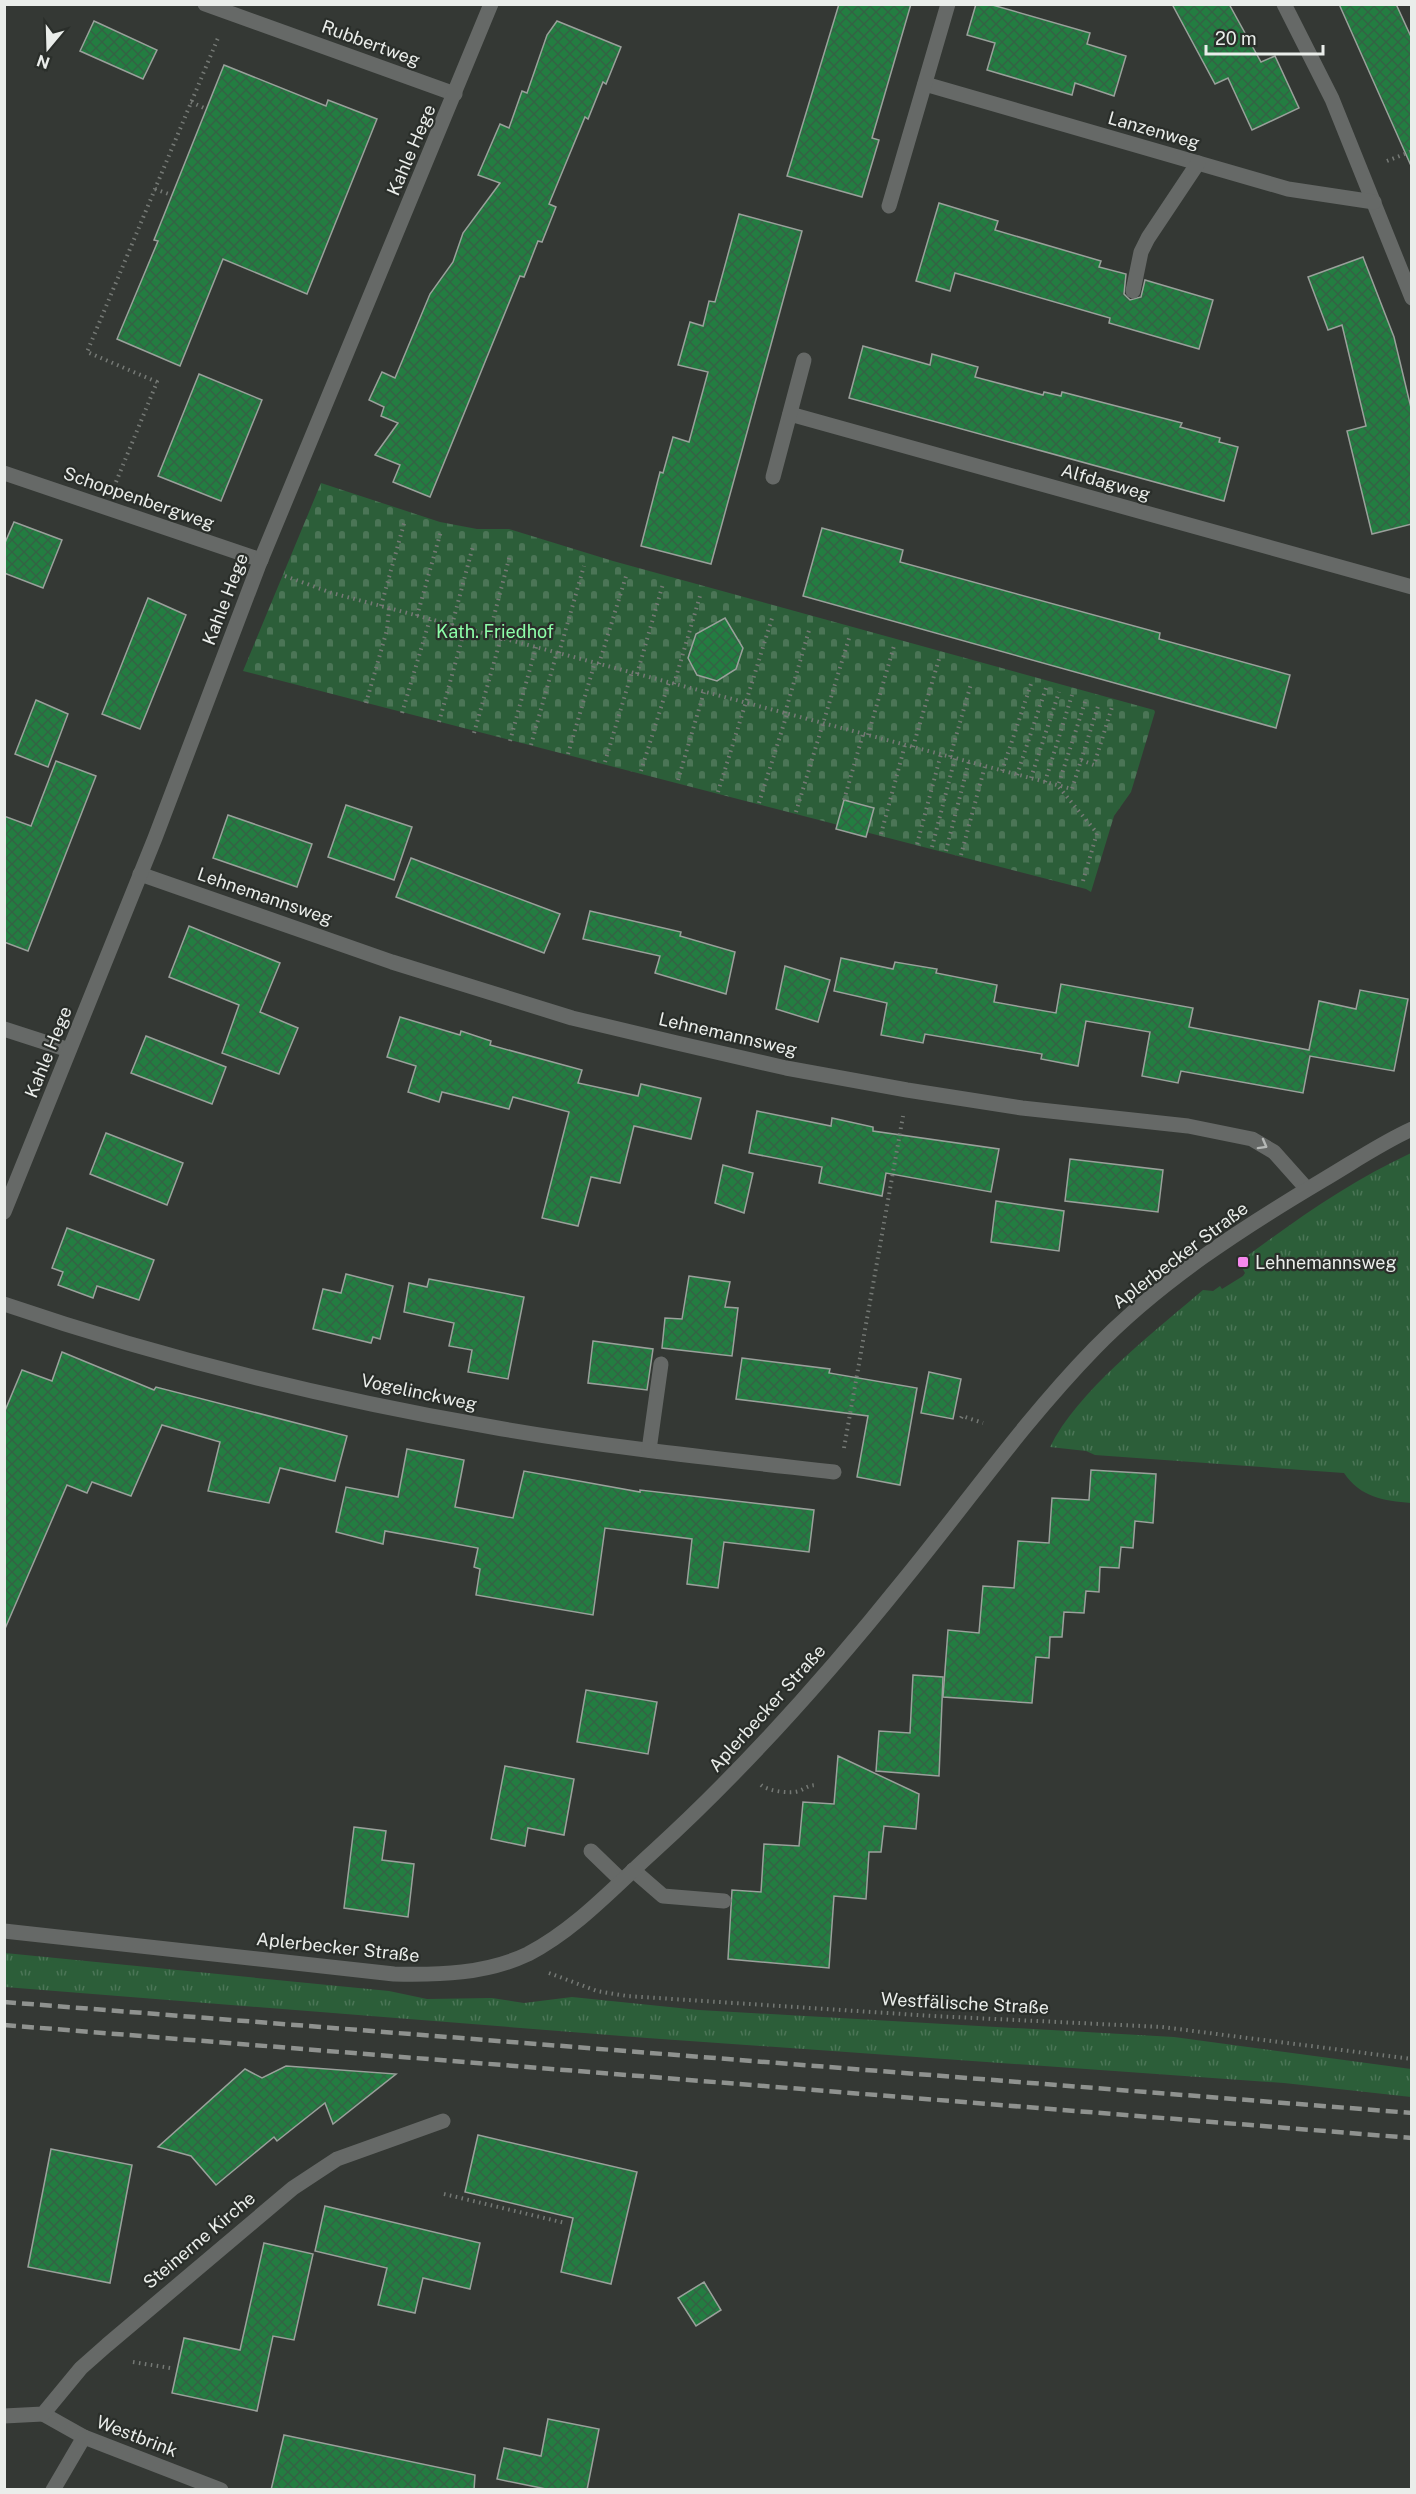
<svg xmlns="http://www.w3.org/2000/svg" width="1416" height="2494" font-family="'Public Sans',sans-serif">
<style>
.grass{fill:url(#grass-tufts)}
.cemetery{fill:url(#cemetery-stones)}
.building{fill:url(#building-cross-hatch);stroke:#9aa09b;stroke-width:1.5}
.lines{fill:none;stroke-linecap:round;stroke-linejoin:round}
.path{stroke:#757975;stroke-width:4;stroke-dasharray:1.5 4.5;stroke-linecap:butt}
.minor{stroke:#666967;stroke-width:15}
.rail{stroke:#8f928f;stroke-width:4.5;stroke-dasharray:12 6;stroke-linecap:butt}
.oneway{stroke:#b5b8b6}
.poi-dot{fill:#f688ed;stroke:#2a2e2a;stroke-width:2}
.labels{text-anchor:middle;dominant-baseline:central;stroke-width:4.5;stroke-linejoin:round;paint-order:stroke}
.street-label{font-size:18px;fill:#eaedea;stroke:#2a2e2a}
.park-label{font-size:18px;fill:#8dfda8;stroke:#2a2e2a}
.poi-label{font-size:18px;fill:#eaedea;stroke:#2a2e2a;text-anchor:start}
</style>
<defs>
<pattern id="grass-tufts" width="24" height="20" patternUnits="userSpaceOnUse" patternTransform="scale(1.5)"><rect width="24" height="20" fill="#2c5e39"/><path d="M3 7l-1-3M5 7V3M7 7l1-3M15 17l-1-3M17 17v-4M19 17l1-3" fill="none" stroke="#4b7556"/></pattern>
<pattern id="cemetery-stones" width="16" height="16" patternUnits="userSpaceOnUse" patternTransform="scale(1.5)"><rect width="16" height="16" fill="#2c5e39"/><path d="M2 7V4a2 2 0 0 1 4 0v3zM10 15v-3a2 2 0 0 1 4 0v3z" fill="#4b7556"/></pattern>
<pattern id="building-cross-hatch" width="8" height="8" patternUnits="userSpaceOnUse" patternTransform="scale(1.5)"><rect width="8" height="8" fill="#237d41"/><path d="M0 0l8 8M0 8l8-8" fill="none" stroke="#346244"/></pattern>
</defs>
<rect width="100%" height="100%" fill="#343834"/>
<g class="grass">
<path d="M1411 1153V1503C1384 1501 1360 1497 1344 1473L1095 1455 1086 1451 1050 1447C1077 1392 1150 1335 1197 1295L1203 1290 1213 1291 1220 1286 1222 1289 1243 1276 1245 1273 1239 1262C1294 1221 1349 1182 1411 1153Z"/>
<path d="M5 1953 389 1991 427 1999 492 1998 524 2003 572 1997 699 2010 1174 2037 1411 2069V2097L1284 2083 647 2038 5 1987Z"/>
</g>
<path class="cemetery" d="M321 483 440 522 477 529H509L613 561 1154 710 1155 712 1131 792 1114 816 1091 892 1086 889 243 671Z"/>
<g class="building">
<path d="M839 4H911L872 138 879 140 862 197 787 176Z"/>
<path d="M976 4H989L1090 33 1087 44 1126 56 1114 96 1075 83 1072 95 987 70 995 43 967 35Z"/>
<path d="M1172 4H1229L1261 62 1275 56 1299 108 1252 130 1228 78 1215 84Z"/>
<path d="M1339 4H1396L1412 39V168Z"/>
<path d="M94 21 157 50 143 79 80 51Z"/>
<path d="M557 21 621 47 606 84 603 82 588 119 585 117 549 204 556 207 542 242 538 241 524 277 520 276 430 497 393 482 400 465 375 455 398 423 381 416 384 407 369 400 382 372 395 378 430 294 453 262 463 233 500 183 478 175 500 124 509 128 522 91 527 93 547 35Z"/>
<path d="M224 65 326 106 328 100 377 119 307 294 223 259 180 366 117 339 158 241 154 240Z"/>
<path d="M939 203 998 221 995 230 1101 261 1099 267 1126 274 1124 294 1130 300 1141 297 1145 280 1213 300 1199 349 1109 323 1110 318 955 273 950 291 916 281Z"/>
<path d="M739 214 802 231 711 564 641 546 660 472 663 473 673 437 689 442 708 372 678 365 690 322 703 326 709 301 715 302Z"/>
<path d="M1363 257 1394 337 1412 412V524L1372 534 1347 431 1366 426 1342 325 1328 330 1308 277Z"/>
<path d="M863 346 930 365 932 354 978 367 975 377 1043 395 1044 392 1061 396 1062 392 1182 423 1180 427 1220 438 1219 442 1238 447 1224 501 849 398Z"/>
<path d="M199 374 262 400 221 501 158 476Z"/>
<path d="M14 522 62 540 43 588 4 573V545Z"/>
<path d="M822 528 903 550 900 562 1160 633 1159 639 1290 675 1276 728 803 596Z"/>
<path d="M148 598 186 615 140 729 102 714Z"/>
<path d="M725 618 743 648 736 669 717 681 697 675 688 658 696 634Z"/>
<path d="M36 700 68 714 48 767 15 754Z"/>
<path d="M56 761 96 776 28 951 4 942V816L31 826Z"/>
<path d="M844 800 874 808 866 837 836 829Z"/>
<path d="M346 805 412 827 394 880 328 857Z"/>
<path d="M228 815 312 844 297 887 213 858Z"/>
<path d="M411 858 560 914 544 953 396 897Z"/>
<path d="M590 911 681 932 680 936 735 952 726 994 655 973 660 956 583 939Z"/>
<path d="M189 926 280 963 260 1012 298 1028 279 1074 222 1053 239 1005 169 977Z"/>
<path d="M841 958 893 969 895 962 937 969 936 973 997 985 994 1002 1056 1013 1061 984 1193 1008 1189 1027 1309 1050 1319 1001 1356 1009 1360 990 1408 999 1394 1071 1310 1056 1303 1093 1181 1071 1178 1083 1142 1076 1150 1032 1086 1021 1078 1066 1041 1059 1042 1054 925 1034 923 1043 881 1035 887 1003 834 991Z"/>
<path d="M785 966 830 980 818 1022 776 1009Z"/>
<path d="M400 1017 460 1035 461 1031 491 1041 490 1045 582 1070 578 1083 638 1096 641 1084 701 1098 691 1139 634 1126 620 1183 591 1177 578 1226 542 1218 569 1112 513 1097 509 1109 442 1092 439 1102 408 1092 416 1066 387 1057Z"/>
<path d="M146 1036 226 1067 212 1104 131 1073Z"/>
<path d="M757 1111 831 1126 832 1118 873 1127V1131L999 1149 991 1192 886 1173 882 1196 819 1183 822 1167 749 1153Z"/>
<path d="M106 1133 183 1163 167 1205 90 1174Z"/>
<path d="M1070 1159 1163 1170 1158 1212 1065 1201Z"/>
<path d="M723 1165 753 1173 744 1213 715 1203Z"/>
<path d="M996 1201 1064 1211 1059 1251 991 1242Z"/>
<path d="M67 1228 154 1260 139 1300 97 1286 93 1298 58 1285 63 1272 52 1268Z"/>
<path d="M346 1274 393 1286 380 1339 373 1337 371 1343 313 1329 323 1289 341 1293Z"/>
<path d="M689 1276 730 1282 725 1307 738 1308 732 1356 662 1348 665 1318 682 1319Z"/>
<path d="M429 1279 524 1297 508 1379 468 1372 472 1350 449 1346 454 1323 404 1312 409 1283 427 1287Z"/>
<path d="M593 1341 653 1349 647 1390 588 1383Z"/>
<path d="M62 1352 154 1390 156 1387 347 1436 335 1481 280 1468 269 1503 208 1491 220 1442 162 1425 131 1496 92 1482 87 1493 67 1485 4 1631V1413L22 1370 52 1381Z"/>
<path d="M742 1358 830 1369 829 1373 917 1388 900 1485 857 1477 868 1416 736 1399Z"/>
<path d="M929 1372 961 1379 953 1419 921 1413Z"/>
<path d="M407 1449 464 1460 455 1507 513 1518 524 1471 640 1492V1490L814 1510 809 1552 724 1542 718 1588 687 1584 692 1539 605 1528 593 1615 476 1595 480 1569 474 1567 478 1548 385 1531 383 1544 336 1532 346 1487 398 1497Z"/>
<path d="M1091 1470 1156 1474 1153 1523 1135 1521 1133 1548 1121 1547 1119 1568 1100 1567 1099 1592 1086 1591 1084 1613 1064 1612 1062 1637H1050L1049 1658 1036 1657 1032 1703 943 1697 948 1630 979 1633 983 1586 1014 1588 1018 1541 1049 1543 1052 1498 1089 1500Z"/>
<path d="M913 1675 943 1677 939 1776 876 1771 879 1731 910 1733Z"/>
<path d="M586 1690 657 1702 648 1754 577 1742Z"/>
<path d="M838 1756 919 1794 916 1829 884 1826 881 1852H869L866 1899 834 1896 829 1968 728 1959 732 1890 761 1892 764 1844 799 1846 803 1802 834 1804Z"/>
<path d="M505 1766 574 1779 564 1835 528 1828 525 1846 491 1839Z"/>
<path d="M354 1827 386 1831 382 1860 414 1864 408 1917 344 1908Z"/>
<path d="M286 2066 396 2074 333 2124 325 2103 277 2141 274 2137 216 2185 191 2156 158 2147 245 2069 262 2078Z"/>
<path d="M478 2135 637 2172 611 2284 561 2272 573 2218 465 2192Z"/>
<path d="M51 2149 132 2165 110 2283 28 2267Z"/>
<path d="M325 2206 480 2243 470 2289 423 2278 415 2313 378 2305 387 2268 315 2251Z"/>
<path d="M264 2243 313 2254 294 2340 273 2336 257 2411 172 2393 184 2338 240 2350Z"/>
<path d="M704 2282 721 2310 696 2326 678 2298Z"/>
<path d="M548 2419 599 2429 587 2490H551L497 2479 504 2448 541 2456Z"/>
<path d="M284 2435 475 2475 474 2490H271Z"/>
</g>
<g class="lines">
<g class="path">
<path d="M191 102 204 108"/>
<path d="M1387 161 1412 151"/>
<path d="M155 189 169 194"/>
<path d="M116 482 157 382 87 352 218 38"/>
<path d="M285 576 332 593 430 619 1072 789 1099 703"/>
<path d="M381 606 405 520"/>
<path d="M417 616 441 531"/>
<path d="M452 625 473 546"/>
<path d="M489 635 510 555"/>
<path d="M559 653 584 566"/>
<path d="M599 664 627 573"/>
<path d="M637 674 663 584"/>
<path d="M674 684 700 596"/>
<path d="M366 703 387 630 389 608"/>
<path d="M402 713 430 619"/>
<path d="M785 713 810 627"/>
<path d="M439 722 465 628"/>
<path d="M474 733 501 638"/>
<path d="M868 735 894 646"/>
<path d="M510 741 536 647"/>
<path d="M531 745 557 652"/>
<path d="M913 747 939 659"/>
<path d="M568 754 595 662"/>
<path d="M950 757 971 684"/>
<path d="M1081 760 1094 765 1112 707"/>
<path d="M605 762 632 672"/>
<path d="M641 771 669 682"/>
<path d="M1002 771 1031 684"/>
<path d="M1017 775 1046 688"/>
<path d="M1031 778 1059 692"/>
<path d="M678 780 704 692"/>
<path d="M1045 782 1072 695"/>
<path d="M718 792 773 615"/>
<path d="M844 800 863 734"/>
<path d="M759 803 787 714"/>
<path d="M796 812 850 635"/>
<path d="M881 834 905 745"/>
<path d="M917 844 941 754"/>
<path d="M932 847 955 758"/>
<path d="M946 851 969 761"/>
<path d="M961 855 985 766"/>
<path d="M1083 881 1097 833 1058 786 1086 699"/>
<path d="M961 1418 962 1416 983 1423"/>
<path d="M844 1448 903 1116"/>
<path d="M761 1785C768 1791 790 1794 799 1791 806 1788 809 1785 817 1785"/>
<path d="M549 1973 597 1991 627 1996 933 2016 1162 2027 1412 2059"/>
<path d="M444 2194 565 2223"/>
<path d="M133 2362 170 2368"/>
</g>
<g class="minor">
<path d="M205 4 455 94"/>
<path d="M1284 4 1332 99 1412 298"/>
<path d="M925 84 1288 189 1374 202"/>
<path d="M889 206 948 4"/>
<path d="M1133 291 1141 252 1148 238 1198 163"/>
<path d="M790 414 1412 587"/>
<path d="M4 473 261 560"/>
<path d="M773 477 804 360"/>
<path d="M140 874 392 962 572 1018 677 1043 786 1068 907 1090 1022 1108 1188 1126 1252 1139 1274 1152 1307 1189"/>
<path d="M4 1029 69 1050"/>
<path d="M4 1212 155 838 258 567 491 4"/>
<path d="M4 1304C159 1357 331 1399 492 1427 605 1447 720 1459 834 1472"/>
<path d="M649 1450 661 1364"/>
<path d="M591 1851 621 1880"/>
<path d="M633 1870 663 1896 724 1901"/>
<path d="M4 1931 394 1974C439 1975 486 1974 528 1954 576 1929 614 1887 654 1851 745 1768 826 1677 903 1581 966 1504 1024 1421 1094 1349 1160 1281 1242 1228 1323 1180 1352 1163 1381 1143 1412 1129"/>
<path d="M43 2414 84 2437 221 2490"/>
<path d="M4 2416 43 2414 81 2368 107 2345 293 2188 337 2159 443 2121"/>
<path d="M53 2490 84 2437"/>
</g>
<g class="rail">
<path d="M4 2002 1412 2113"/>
<path d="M4 2025 1412 2138"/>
</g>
</g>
<defs><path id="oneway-chevron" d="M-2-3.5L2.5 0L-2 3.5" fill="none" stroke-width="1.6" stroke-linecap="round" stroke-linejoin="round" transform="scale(1.5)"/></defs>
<use class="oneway" href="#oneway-chevron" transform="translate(1263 1145) rotate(29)"/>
<rect class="poi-dot" x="1237" y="1256" width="12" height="12" rx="3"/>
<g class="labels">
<g class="street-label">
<text transform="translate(371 43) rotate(20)">Rubbertweg</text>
<text transform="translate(1154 130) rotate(16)">Lanzenweg</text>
<text transform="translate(411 150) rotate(-67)">Kahle Hege</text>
<text transform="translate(1106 482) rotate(16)">Alfdagweg</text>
<text transform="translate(139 498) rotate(19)">Schoppenbergweg</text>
<text transform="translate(225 599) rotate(-69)">Kahle Hege</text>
<text transform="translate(265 896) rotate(19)">Lehnemannsweg</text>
<text transform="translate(728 1034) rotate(13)">Lehnemannsweg</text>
<text transform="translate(48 1052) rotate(-68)">Kahle Hege</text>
<text transform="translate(1180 1255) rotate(-37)">Aplerbecker Straße</text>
<text transform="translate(419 1392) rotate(12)">Vogelinckweg</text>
<text transform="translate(767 1708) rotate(-48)">Aplerbecker Straße</text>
<text transform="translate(338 1947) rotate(6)">Aplerbecker Straße</text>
<text transform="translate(965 2003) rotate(3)">Westfälische Straße</text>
<text transform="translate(199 2240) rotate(-40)">Steinerne Kirche</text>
<text transform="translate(137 2436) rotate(21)">Westbrink</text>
</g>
<g class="park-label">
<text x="495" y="631">Kath. Friedhof</text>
</g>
<g class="poi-label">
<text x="1255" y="1262">Lehnemannsweg</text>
</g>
</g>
<rect width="1416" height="2494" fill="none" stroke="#eaedea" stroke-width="12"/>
<g transform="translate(48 48) rotate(199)" stroke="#2a2e2a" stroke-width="4.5" paint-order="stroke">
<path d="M0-4.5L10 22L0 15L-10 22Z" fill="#eaedea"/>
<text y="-9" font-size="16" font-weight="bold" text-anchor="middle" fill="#eaedea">N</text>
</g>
<path d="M1206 45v9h117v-9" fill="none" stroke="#eaedea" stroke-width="3"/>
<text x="1215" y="45" font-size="18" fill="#eaedea" stroke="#2a2e2a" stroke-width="4.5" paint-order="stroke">20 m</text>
</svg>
